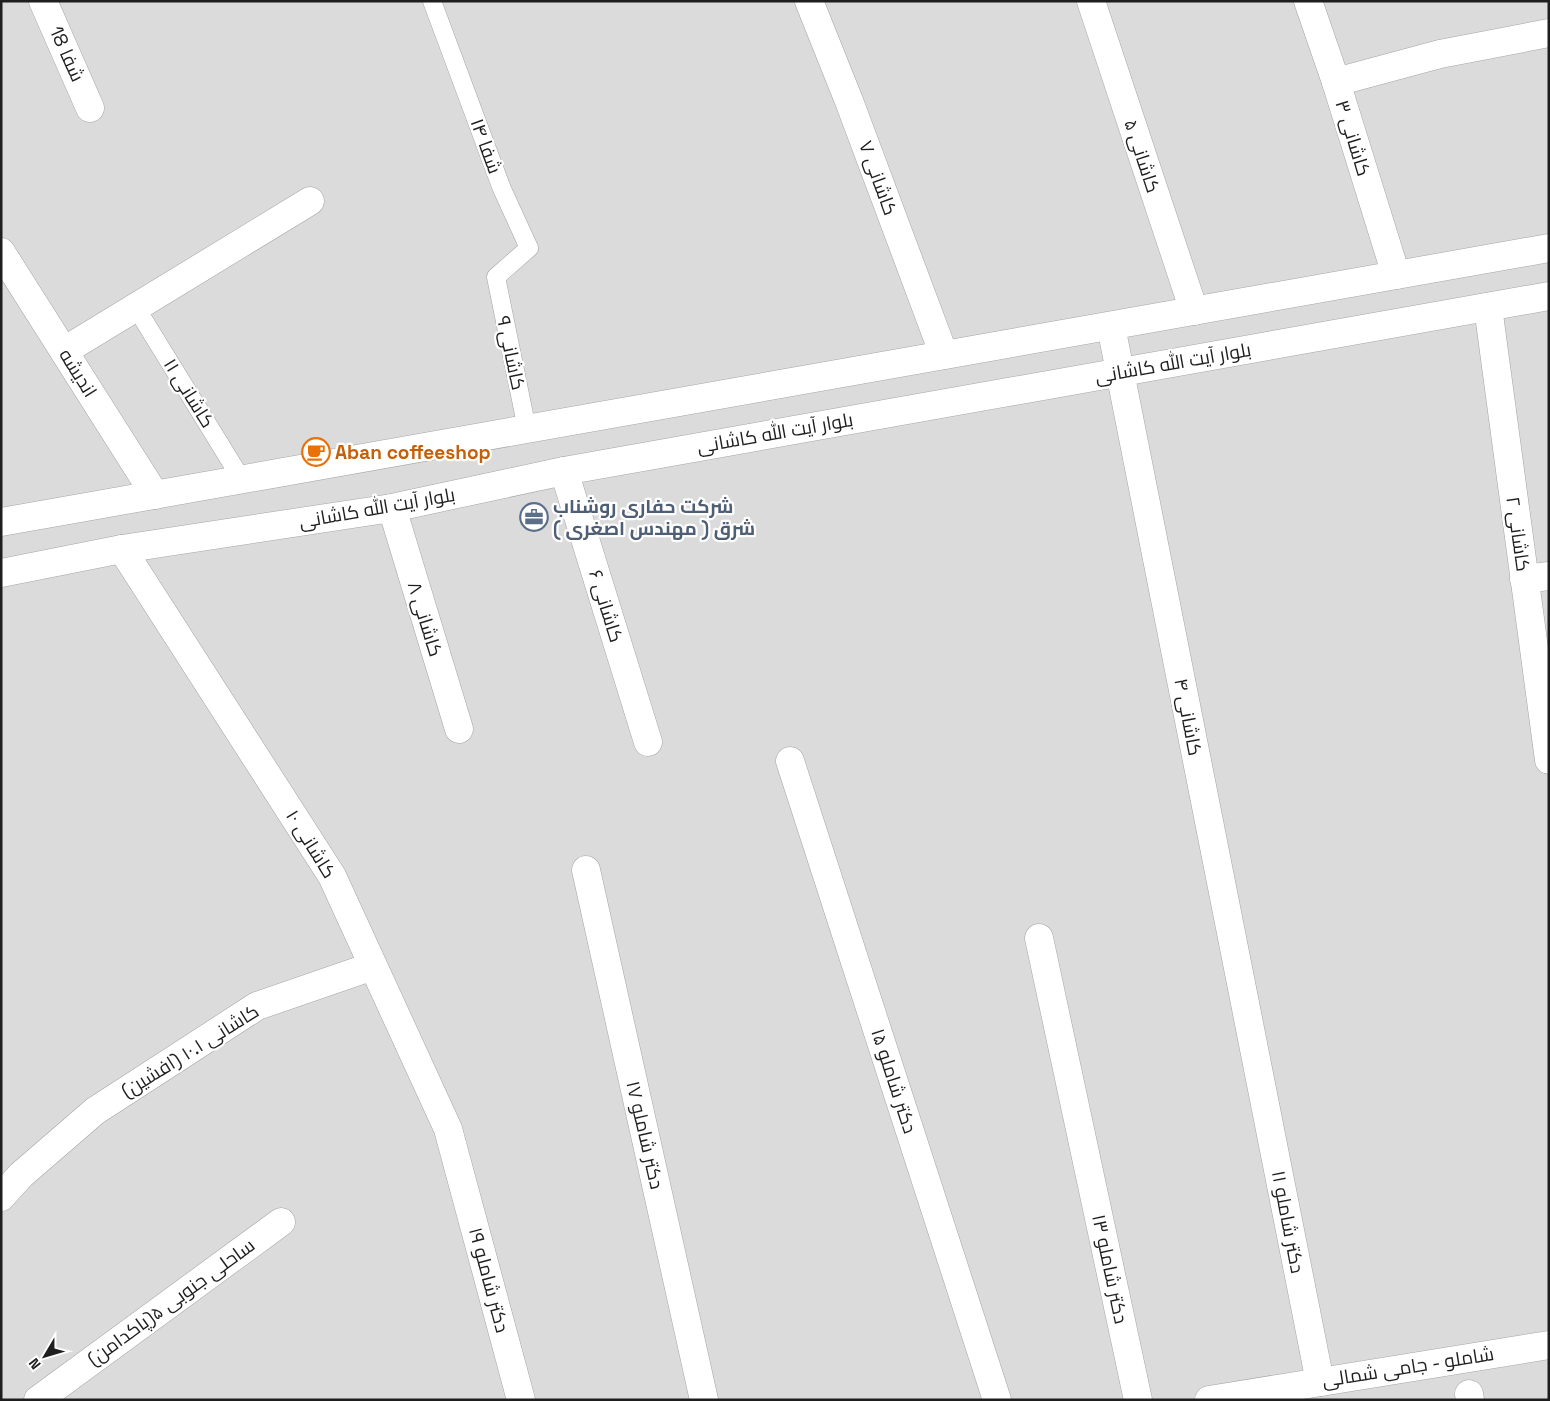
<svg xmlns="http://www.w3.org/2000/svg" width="1550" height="1401" font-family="'Space Grotesk',Cairo,sans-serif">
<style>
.residential{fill:#dcdbdb}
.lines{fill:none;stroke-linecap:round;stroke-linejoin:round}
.service-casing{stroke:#a5a5a5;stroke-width:19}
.minor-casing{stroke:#a5a5a5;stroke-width:29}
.tertiary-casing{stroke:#a5a5a5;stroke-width:29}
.service{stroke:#fff;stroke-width:18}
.minor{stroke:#fff;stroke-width:28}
.tertiary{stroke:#fff;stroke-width:28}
.labels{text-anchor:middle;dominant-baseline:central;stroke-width:4.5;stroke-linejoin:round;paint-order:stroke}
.street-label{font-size:19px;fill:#1e1e1e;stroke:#fff}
.food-label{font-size:19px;font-weight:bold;fill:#c56008;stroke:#fff;text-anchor:start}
.service-label{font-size:19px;font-weight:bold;fill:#4e5e75;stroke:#fff;text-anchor:start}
</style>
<rect width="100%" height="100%" fill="#f0ede3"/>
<rect class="residential" x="1" y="1" width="1548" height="1399"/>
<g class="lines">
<defs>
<g id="service">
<path d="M432 1 502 189 529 248 496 277 527 429"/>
<path d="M135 306 242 480"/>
</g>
<g id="minor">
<path d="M43 1 90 108"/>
<path d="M809 1 849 101 944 355"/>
<path d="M1091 1 1194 311"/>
<path d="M1308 1 1336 82 1396 275"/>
<path d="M1336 82 1440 54 1549 33"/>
<path d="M1 252 155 495"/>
<path d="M1488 307 1549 760"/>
<path d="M64 351 310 201"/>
<path d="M1120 372 1320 1382"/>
<path d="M564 471 648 742"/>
<path d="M392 508 459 729"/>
<path d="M122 549 332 876 448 1129 521 1400"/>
<path d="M1524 579 1549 576"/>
<path d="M790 761 997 1400"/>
<path d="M586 870 704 1400"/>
<path d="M1039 938 1138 1400"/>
<path d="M1 1197 21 1175 95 1111 257 1006 373 966"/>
<path d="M1469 1394 1470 1400"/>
<path d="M38 1400 281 1222"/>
<path d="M1209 1400 1549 1345"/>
</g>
<g id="tertiary">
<path d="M1111 326 1120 372"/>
<path d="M1 522 1549 248"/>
<path d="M1 573 122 549 392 508 564 471 1549 296"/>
</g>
</defs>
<use href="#service" class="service-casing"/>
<use href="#minor" class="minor-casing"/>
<use href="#tertiary" class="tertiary-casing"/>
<use href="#service" class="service"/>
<use href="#minor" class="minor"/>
<use href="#tertiary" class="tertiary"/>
</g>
<defs>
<symbol id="cafe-ring" viewBox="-11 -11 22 22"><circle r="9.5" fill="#fff" stroke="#e8710a" stroke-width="1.5"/><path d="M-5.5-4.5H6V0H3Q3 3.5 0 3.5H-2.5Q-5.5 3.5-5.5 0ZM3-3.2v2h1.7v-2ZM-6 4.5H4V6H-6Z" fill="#e8710a"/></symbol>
<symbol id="office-ring" viewBox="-11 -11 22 22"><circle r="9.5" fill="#fff" stroke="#5c6f8a" stroke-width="1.5"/><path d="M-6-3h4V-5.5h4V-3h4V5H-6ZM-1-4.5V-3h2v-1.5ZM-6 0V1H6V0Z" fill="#5c6f8a"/></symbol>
</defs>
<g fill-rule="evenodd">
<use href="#cafe-ring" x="300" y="436" width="32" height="32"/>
<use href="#office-ring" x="518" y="501" width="32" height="32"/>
</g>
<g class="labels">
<g class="street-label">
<text transform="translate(67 54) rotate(66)">شفا 18</text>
<text transform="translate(1353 138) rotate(73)">کاشانی ۳</text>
<text transform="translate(486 146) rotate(70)">شفا ۱۴</text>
<text transform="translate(1142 156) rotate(72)">کاشانی ۵</text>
<text transform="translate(878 178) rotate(70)">کاشانی ۷</text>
<text transform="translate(511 353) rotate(78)">کاشانی ۹</text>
<text transform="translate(1173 363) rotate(-10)">بلوار آیت الله کاشانی</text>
<text transform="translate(78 373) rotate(58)">اندیشه</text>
<text transform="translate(189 393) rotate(58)">کاشانی ۱۱</text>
<text transform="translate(775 433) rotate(-10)">بلوار آیت الله کاشانی</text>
<text transform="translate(377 508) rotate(-10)">بلوار آیت الله کاشانی</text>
<text transform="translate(1518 534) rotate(82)">کاشانی ۲</text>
<text transform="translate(606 606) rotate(73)">کاشانی ۶</text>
<text transform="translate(425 619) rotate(73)">کاشانی ۸</text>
<text transform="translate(1188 717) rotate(79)">کاشانی ۴</text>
<text transform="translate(311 844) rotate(58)">کاشانی ۱۰</text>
<text transform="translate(190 1051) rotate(-32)">کاشانی ۱۰.۱ (افشین)</text>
<text transform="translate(894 1081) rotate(72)">دکتر شاملو ۱۵</text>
<text transform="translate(645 1135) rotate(77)">دکتر شاملو ۱۷</text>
<text transform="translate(1288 1222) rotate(79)">دکتر شاملو ۱۱</text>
<text transform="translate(1110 1269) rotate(78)">دکتر شاملو ۱۳</text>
<text transform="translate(489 1280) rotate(75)">دکتر شاملو ۱۹</text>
<text transform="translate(171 1302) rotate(-36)">ساحلی جنوبی ۵(پاکدامن)</text>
<text transform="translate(1408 1367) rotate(-9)">شاملو - جامی شمالی</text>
</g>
<g class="food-label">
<text x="335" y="452">Aban coffeeshop</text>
</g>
<g class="service-label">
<text x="553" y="506">شرکت حفاری روشناب<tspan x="553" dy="22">شرق ( مهندس اصغری )</tspan></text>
</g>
</g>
<rect width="1550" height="1401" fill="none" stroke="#1e1e1e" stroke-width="5"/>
<g transform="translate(45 1356) rotate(232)" stroke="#ffffff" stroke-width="4" paint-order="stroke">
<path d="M0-4L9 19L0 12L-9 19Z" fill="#1e1e1e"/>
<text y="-8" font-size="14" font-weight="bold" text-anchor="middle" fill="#1e1e1e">N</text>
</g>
</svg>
